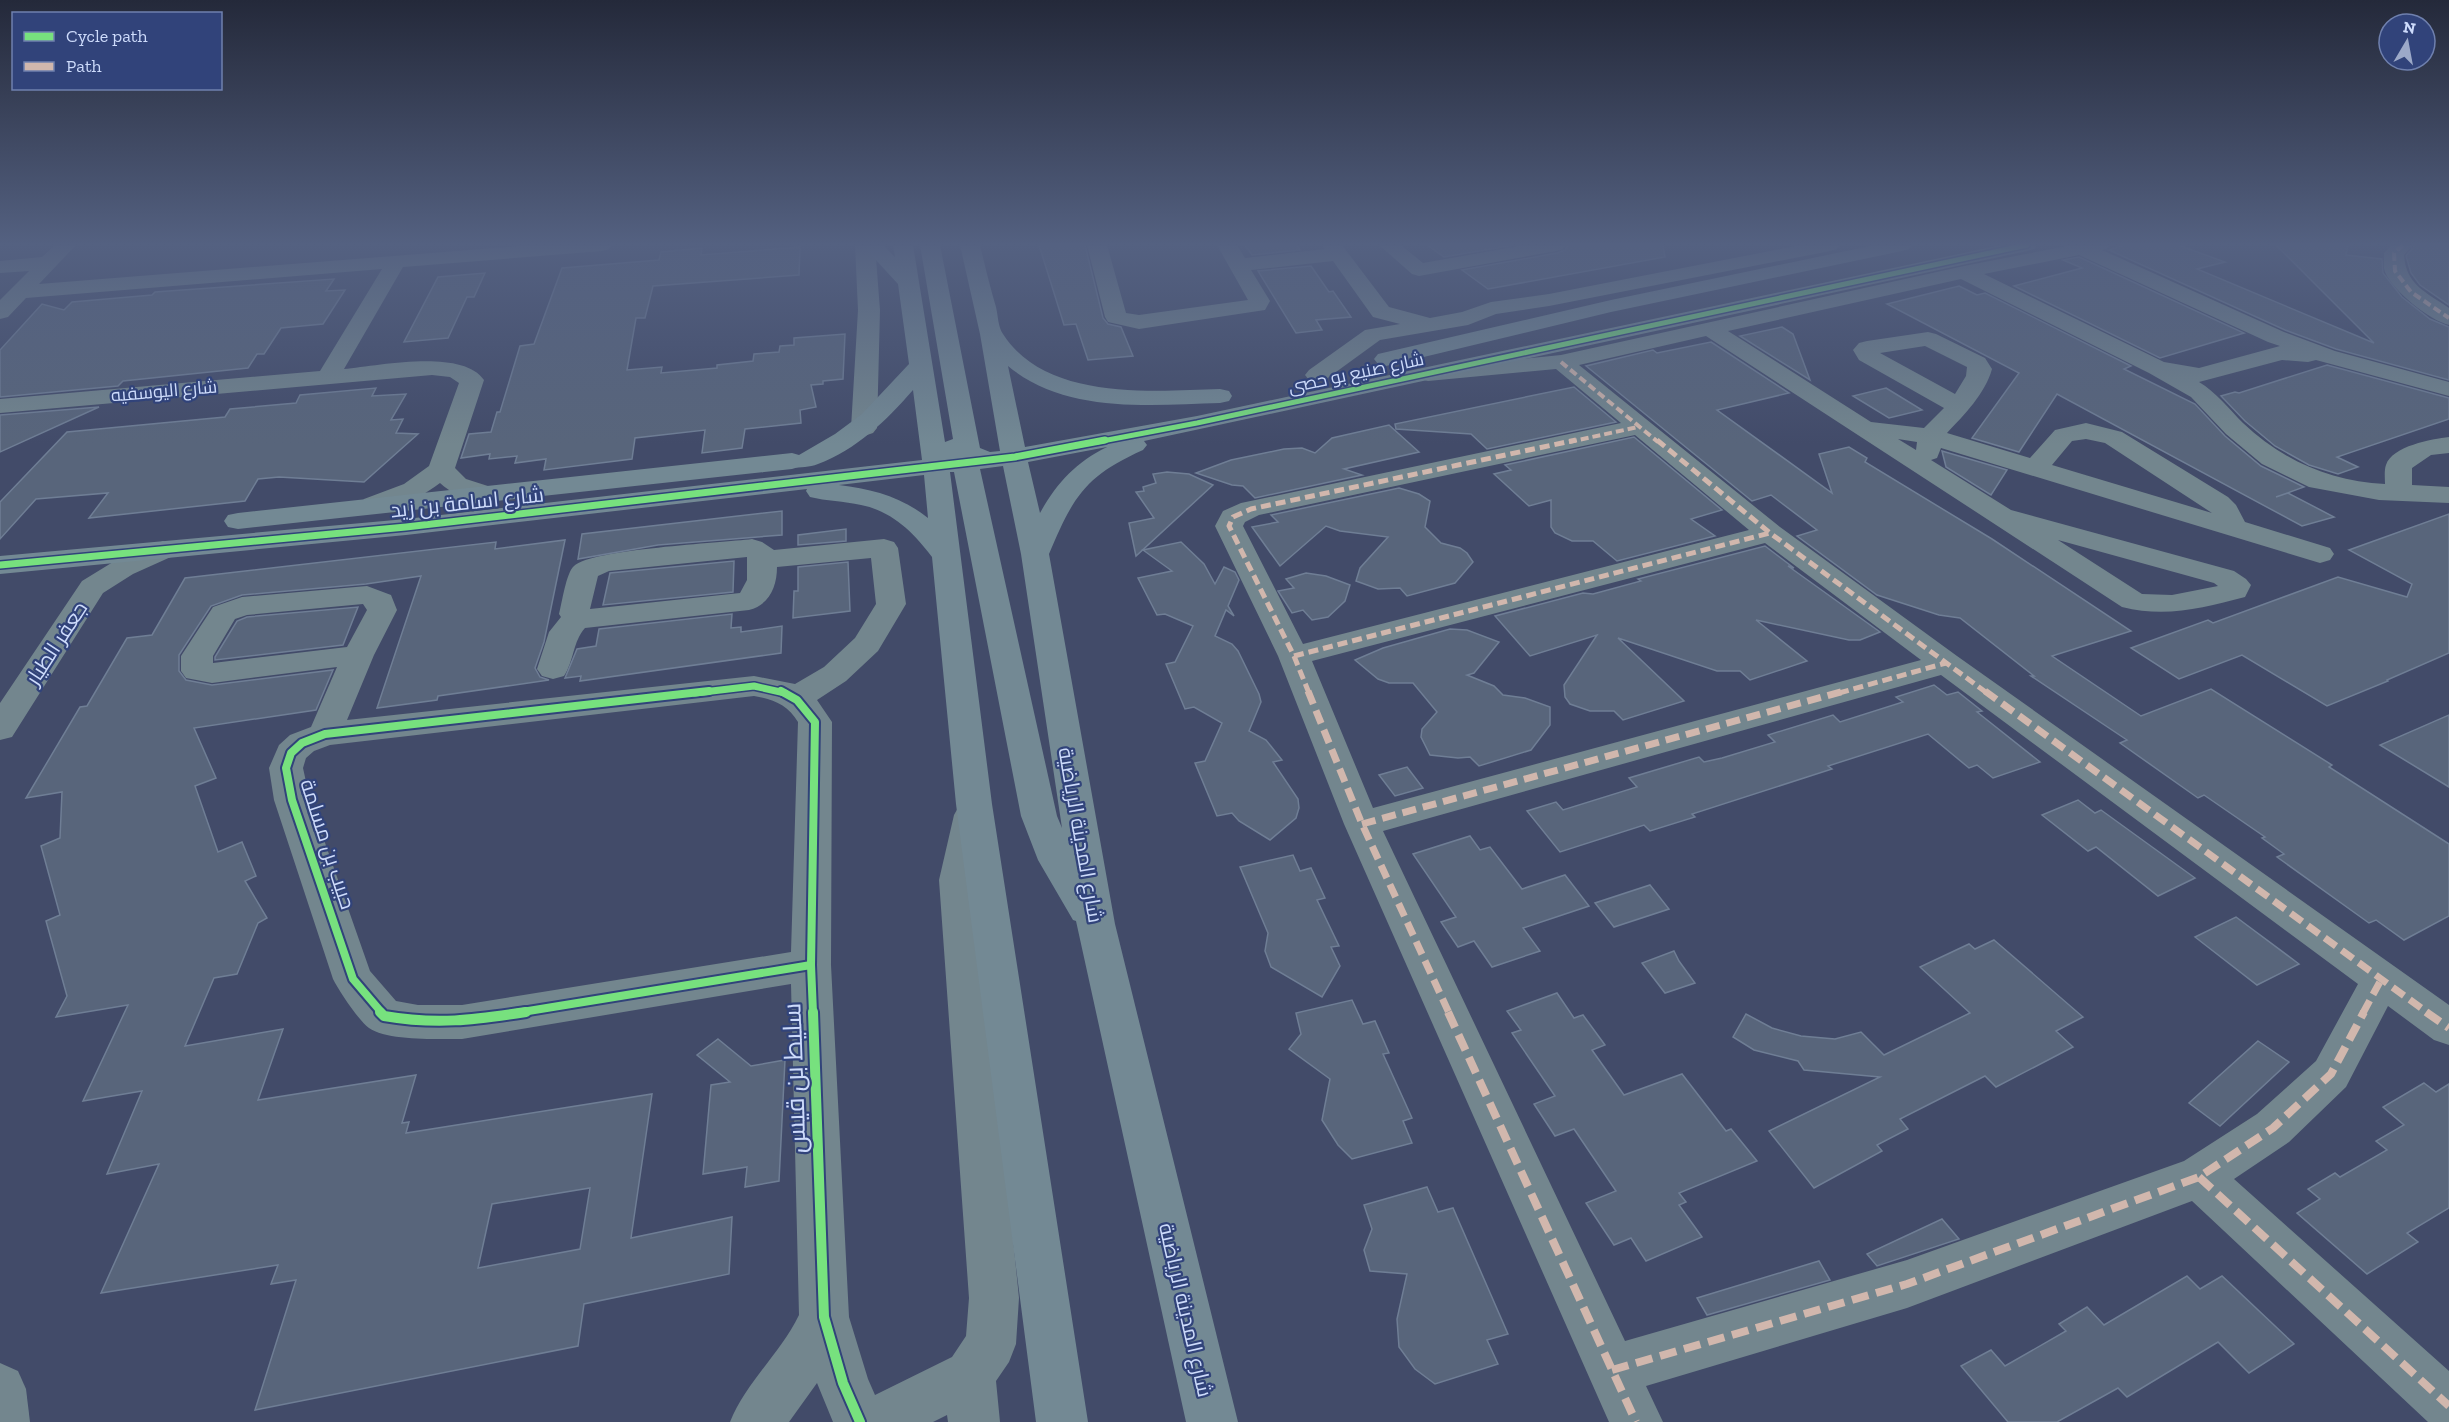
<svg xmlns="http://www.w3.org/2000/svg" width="2449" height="1422" font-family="'Zilla Slab',Cairo,serif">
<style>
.building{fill:#58657b;stroke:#6f7e95;stroke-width:1.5;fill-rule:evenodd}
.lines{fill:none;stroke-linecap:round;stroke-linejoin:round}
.street{fill:#73868e;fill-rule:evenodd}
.secondary{fill:#738994;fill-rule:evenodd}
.quiet-far3{stroke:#d1b7ad;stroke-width:4;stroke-dasharray:8 4;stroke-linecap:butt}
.quiet-far2{stroke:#d1b7ad;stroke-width:5;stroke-dasharray:10 5;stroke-linecap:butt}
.quiet-far1{stroke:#d1b7ad;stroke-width:7;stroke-dasharray:14 7;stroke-linecap:butt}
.quiet{stroke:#d1b7ad;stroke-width:8;stroke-dasharray:17 8;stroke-linecap:butt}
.cycleway-far3-casing{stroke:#31437a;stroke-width:8}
.cycleway-far2-casing{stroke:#31437a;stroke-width:10}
.cycleway-far1-casing{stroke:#31437a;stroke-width:12}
.cycleway-casing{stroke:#31437a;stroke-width:14}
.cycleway-far3{stroke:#77e17e;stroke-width:5}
.cycleway-far2{stroke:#77e17e;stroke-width:7}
.cycleway-far1{stroke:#77e17e;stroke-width:8}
.cycleway{stroke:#77e17e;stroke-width:10}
.labels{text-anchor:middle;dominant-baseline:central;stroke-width:4.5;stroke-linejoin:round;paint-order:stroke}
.far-street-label{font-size:18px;fill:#cddbfb;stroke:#31437a}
.street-label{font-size:21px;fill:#cddbfb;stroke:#31437a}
.near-street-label{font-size:26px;fill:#cddbfb;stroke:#31437a}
</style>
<rect width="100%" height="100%" fill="#424b69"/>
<g class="building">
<path d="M1039 245H1085L1103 318 1108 324 1121 327 1133 356 1088 360 1076 324 1064 325Z"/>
<path d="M1245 245H1297L1300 250 1252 255Z"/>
<path d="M1427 245H1514L1444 257Z"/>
<path d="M1568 245H1663L1665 257 1488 289 1462 270 1557 253 1565 250Z"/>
<path d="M2124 245H2178L2225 262 2197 269 2374 343 2276 245H2348L2346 255 2382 259 2383 273 2402 297 2430 319 2449 327V380L2336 349 2285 330 2109 250Z"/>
<path d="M2415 245H2449V305L2420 285 2411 273 2406 256Z"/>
<path d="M800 247 799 275 653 286 645 318H636L627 370 662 367 661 373 717 368V365L753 361 754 354 779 352 780 346 794 345V338L845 334 843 379 823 381V384L811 385 816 407 800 410 801 423 745 429 742 448 702 453 705 430 635 438 632 459 544 470 546 459 515 463 517 456 489 459 490 454 461 458 469 434 491 432 497 412H500L520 346 534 344 562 268 659 260 661 252 702 248 701 255Z"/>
<path d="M2079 257 2244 333 2160 358 2014 286 2082 268 2063 260Z"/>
<path d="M1311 266 1329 292 1333 291 1351 317 1316 320 1322 330 1296 333 1258 271Z"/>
<path d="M485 273 474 297H467L448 338 404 342 438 277Z"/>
<path d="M334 279 326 291 345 290 323 324 281 328 264 354H257L248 368 123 381 118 386 0 397V350L42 304 64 310 72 302 152 295 155 292Z"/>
<path d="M1959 286 1977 295 1985 293 2131 366 2124 369 2195 404 2225 436 2261 466 2304 487 2276 497 2288 493 2334 517 2302 526 2057 394 2019 452 1972 438 2019 373 1887 304Z"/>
<path d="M1782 327 1793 334 1810 380 1740 336Z"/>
<path d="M1711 342 1789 393 1717 410 1832 493 1819 454 1849 447 1867 458 1865 462 1992 539 2131 631 2052 656 2141 716 2211 689 2332 765 2329 767 2449 844V916L2404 940 2376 920 2369 923 2277 857 2284 854 2262 838 2265 837 2204 795 2198 798 2120 743 2127 740 2031 676H2034L1960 618 1939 615 1877 595 1797 536 1817 530 1771 495 1752 501 1586 366 1653 350 1657 353Z"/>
<path d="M2327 365 2449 398V419L2337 457 2358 467 2338 474 2309 465 2275 446 2245 421 2221 396 2235 392 2239 393Z"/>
<path d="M1574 387 1616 422 1487 449 1471 434 1396 429 1395 424Z"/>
<path d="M376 388 372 396 406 394 391 420 403 419 396 433 418 434 364 482 279 477 258 479 245 501 89 518 108 493 36 499 0 539V502L67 432 225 417 230 409 296 403 300 395Z"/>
<path d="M1886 388 1922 410 1889 418 1853 396Z"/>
<path d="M99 407 0 452V415Z"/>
<path d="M1389 425 1419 452 1344 469 1362 475 1255 498 1243 486 1232 485 1196 473 1231 460 1284 449 1302 448 1315 453 1332 438Z"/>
<path d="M1634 437 1722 510 1691 519 1715 536 1617 561 1593 541H1572L1555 533 1551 527V500L1529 506 1494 474 1511 470 1505 465Z"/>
<path d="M1942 451 1959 456 2007 470 1991 495 1946 467Z"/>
<path d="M1167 472 1189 474 1213 485 1136 556 1129 523 1154 518 1136 492 1144 491 1143 487 1156 483 1153 474Z"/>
<path d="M1399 488 1419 494 1430 501 1425 527 1441 543 1460 548 1467 553 1473 562 1455 583 1407 596 1400 588 1378 589 1356 581 1360 568 1388 537 1340 531 1326 526 1280 566 1252 527 1278 522 1271 515Z"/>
<path d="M782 511V535L658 545 578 559 582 534Z"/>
<path d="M2449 514V653L2387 680 2388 681 2327 706 2242 655 2179 679 2131 648 2208 620 2213 623 2338 577 2407 597 2412 584 2349 550Z"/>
<path d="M846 529V541L798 545V535Z"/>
<path d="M565 540 544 642 535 668 540 677 549 680 438 696 437 700 377 708 421 576 366 584 242 595 211 606 179 655V671L186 680 212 685 333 670 316 710 194 728 216 778 195 786 218 852 242 842 256 876 245 881 267 918 258 923 237 974 214 978 185 1046 283 1029 258 1100 416 1075 402 1123 409 1122 406 1133 652 1094 631 1238 732 1217 729 1274 584 1304 578 1346 255 1410 296 1280 271 1284 278 1265 101 1293 159 1164 107 1174 142 1091 83 1101 128 1005 56 1017 67 996 46 921 60 915 41 846 60 838 62 792 26 798 80 707 87 706 127 638 152 635 185 578 496 542 495 549ZM590 1188 580 1249 478 1268 492 1204Z"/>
<path d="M1181 542 1204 564 1215 584 1224 567 1235 572 1239 580 1228 606 1234 616 1226 610 1215 636 1232 644 1238 651 1259 694 1261 702 1249 731 1266 740 1282 760 1273 762 1298 799 1299 808 1296 818 1270 840 1239 821 1232 813 1217 816 1195 763 1205 761 1222 723 1194 707 1185 709 1166 664 1175 662 1193 626 1165 614 1157 615 1138 578 1172 571 1143 550Z"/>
<path d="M1765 546 1794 568 1788 566 1880 632 1860 640H1849L1756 620 1807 661 1750 680 1740 671H1717L1618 638 1684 701 1623 720 1614 711H1590L1570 704 1565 697 1564 685 1597 635 1530 656 1495 616 1583 593 1593 594 1641 581 1638 579Z"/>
<path d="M734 561 733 592 603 605 610 573Z"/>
<path d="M848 562 850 611 793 618 794 591H798V567Z"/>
<path d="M1306 573 1326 576 1350 585 1345 601 1328 617 1312 620 1303 610 1292 613 1278 591 1294 588 1286 579Z"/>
<path d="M358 607 343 645 215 660V657L237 621 247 617Z"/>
<path d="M732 614 731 628 741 627V632L782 626 781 653 580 681 581 676 565 678 577 649 596 646 599 629Z"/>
<path d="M1450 629 1467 630 1499 642 1474 673 1467 675 1494 686 1503 695 1525 698 1550 707V725L1531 750 1479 766 1470 757 1458 758 1430 755 1421 737 1422 729 1437 712 1413 683H1389L1378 679 1355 660 1383 648Z"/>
<path d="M1934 685 1947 695 1958 692 1982 711 1977 712 2040 762 1993 778 1977 765 1969 768 1928 734 1828 766 1832 769 1692 814 1695 817 1650 831 1644 825 1560 852 1527 811 1556 802 1563 810 1637 787 1629 778 1699 757 1704 762 1722 758 1775 742 1768 735 1833 715 1840 722 1903 702 1896 697Z"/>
<path d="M2449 715V787L2380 745Z"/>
<path d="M1407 767 1423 788 1395 796 1379 775Z"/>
<path d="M2078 800 2095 813 2101 810 2195 878 2158 896 2096 847 2088 851 2042 815Z"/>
<path d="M1470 836 1480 850 1490 847 1522 889 1565 875 1589 906 1523 928 1540 951 1492 967 1474 941 1458 947 1441 922 1456 917 1413 854Z"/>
<path d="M1293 855 1300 871 1311 868 1325 898 1317 900 1339 946 1331 947 1340 966 1322 997 1271 967 1265 951 1268 933 1240 867Z"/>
<path d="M1650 885 1669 909 1614 927 1595 903Z"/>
<path d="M2236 917 2299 964 2257 985 2195 937Z"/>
<path d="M1994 940 2083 1017 2056 1031 2073 1047 1996 1087 1985 1076 1900 1119 1908 1129 1877 1145 1882 1151 1814 1188 1769 1131 1880 1077 1804 1070 1798 1061 1754 1050 1733 1037 1746 1014 1772 1028 1801 1036 1835 1039 1861 1032 1884 1055 1970 1013 1920 967 1969 944 1975 949Z"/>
<path d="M1674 951 1679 961 1695 983 1665 993 1642 963Z"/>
<path d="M1557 993 1574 1018 1583 1015 1605 1045 1592 1050 1624 1095 1682 1074 1726 1131 1731 1129 1757 1161 1679 1193 1686 1202 1679 1205 1702 1237 1646 1261 1631 1238 1614 1245 1586 1203 1616 1191 1574 1129 1555 1136 1534 1104 1555 1096 1512 1033 1521 1030 1507 1011Z"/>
<path d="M1352 1000 1363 1024 1375 1021 1389 1053 1383 1054 1412 1118 1403 1121 1412 1143 1352 1159 1338 1145 1322 1120 1330 1079 1289 1049 1301 1034 1296 1013Z"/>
<path d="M718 1039 751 1066 785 1060 779 1181 745 1187 747 1167 703 1174 711 1085 730 1082 697 1055Z"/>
<path d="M2258 1041 2289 1062 2220 1126 2189 1103Z"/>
<path d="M2424 1083 2436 1092 2449 1084V1208L2407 1233 2418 1242 2367 1274 2297 1213 2320 1199 2308 1189 2335 1173 2340 1177 2387 1150 2376 1141 2404 1125 2383 1107Z"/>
<path d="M1427 1187 1438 1212 1453 1208 1508 1334 1487 1340 1498 1364 1435 1384 1415 1369 1399 1347 1397 1319 1407 1274 1370 1271 1364 1250 1372 1229 1364 1205Z"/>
<path d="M1942 1219 1959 1239 1877 1266 1867 1254Z"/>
<path d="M1819 1261 1830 1280 1707 1315 1697 1298Z"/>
<path d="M2187 1276 2200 1289 2222 1276 2294 1344 2249 1373 2218 1342 2127 1397 2118 1388 2057 1422H2008L1961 1366 1991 1350 2005 1366 2066 1331 2059 1324 2087 1307 2104 1325Z"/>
</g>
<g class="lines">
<g class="street">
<path d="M55 245H76L39 284 533 245H612L609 249 602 251 403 267 344 369C378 366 462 348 484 380L455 468 466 479 491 487 495 493 491 499C475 503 452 495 440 483 421 497 389 517 364 511L360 505 364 499 404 484 429 466 459 383 450 377 432 375 0 413V399L320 371 382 269 26 298 8 317 0 319V300L29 271 0 273V261L42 257Z"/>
<path d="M855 245H875L880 310 877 428 873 433 864 436 855 433 851 428 858 310Z"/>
<path d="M1087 245H1107L1126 313 1139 315 1248 300 1217 245H1237L1245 258 1325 249 1322 245H1342L1389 307 1430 318 1462 312 1491 302 1549 294 1801 245H1840L1837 249 1830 251 1549 306 1496 314 1468 325 1380 340 1325 380 1317 382 1309 380 1305 375 1309 370 1365 330 1400 324 1373 317 1333 261 1251 270 1270 301 1265 310 1139 329 1108 322 1105 317Z"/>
<path d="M1379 245H1401L1423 263 1525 245H1566L1563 249 1556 251 1419 276 1412 274Z"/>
<path d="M2072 245H2110L2107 249 2102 250 2284 332 2335 351 2449 382V396L2316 360 2308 362 2282 360 2199 382C2216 392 2229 409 2243 423 2282 460 2331 482 2385 484 2385 479 2384 470 2386 465 2392 446 2432 439 2449 437V453L2431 455 2412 468V485L2449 487V503L2379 500 2309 487 2262 464 2226 434 2191 397 2149 373 1961 279 1728 331 1871 422 1924 428 1944 408 1859 360 1853 350 1859 343 1867 341 1928 332 1936 334 1985 358 1992 369C1985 394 1964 415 1947 433L2030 458 2055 430 2086 423 2122 432 2228 497 2236 505 2245 522 2330 548 2334 554 2330 560 2320 563 2310 560 1941 448 1937 458 1931 460 2011 510 2234 571 2246 579 2251 585 2245 597C2203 608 2166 618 2122 607L1706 336 1579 365 1780 527 1957 656 2449 1005V1045L2434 1040 2388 1006 2346 1087 2289 1142 2234 1179 2449 1371V1422H2428L2192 1201 1907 1308 1646 1386 1663 1422H1609L1344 824 1278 656 1215 526 1223 511 1241 503 1621 423 1556 369 1428 381 1420 379 1416 374 1420 369 1561 355 1964 266ZM2079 255 2268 342 2280 346 2199 368 2164 362 1984 274ZM1925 346 1967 367 1966 376 1955 394 1880 353ZM1635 435 1749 530 1303 644 1243 526 1245 522 1259 515ZM1898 439 1917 442 1916 450ZM2086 439 2105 443 2212 513 2052 465 2072 441ZM2058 540 2214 583 2218 586 2172 595 2142 594ZM1765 543 1921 660 1373 808 1312 661ZM1941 675 2358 984 2316 1061 2257 1114 2184 1161 1907 1260 1625 1341 1383 831Z"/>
<path d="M2392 245H2413L2404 255C2406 285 2426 292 2449 308V325C2429 320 2393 291 2385 272 2383 267 2384 259 2384 253Z"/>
<path d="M752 539 762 542 774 550 884 539 894 542 898 548 906 604 878 651 846 681 817 700 832 722 831 965 849 1317 868 1379 875 1395 952 1357 966 1336 969 1298 939 880 954 815 959 806 972 802 985 806 990 815 977 880 1019 1298 1016 1344 1009 1362 996 1381 1000 1422H948L947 1415 933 1422H833L817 1383 789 1422H730C746 1382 780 1354 799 1315L791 984 462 1039C440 1039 387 1041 369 1028 359 1021 339 991 333 979L274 800 269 768 279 745 290 735 311 727 337 667 212 683 186 678 181 671V656L213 607 242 597 367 586 391 595 397 610 374 655 347 720 754 676 795 684 824 667 855 638 876 604 871 558 777 567C777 587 769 605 749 610L585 628C573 641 574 661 564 676L553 679 542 676 537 669 549 632 561 617 559 614C562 603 566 573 574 566 592 549 721 543 752 539ZM747 557V580L740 593 590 609 598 576 609 571ZM363 604 367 610 347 647 213 663V656L235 619 247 615ZM754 696C773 699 788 705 798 722L791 952 462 1005H418L396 1001 370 971 310 800 303 768 306 758 314 751 330 745Z"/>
<path d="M163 541 173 544 177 550 173 556 133 574 103 593 12 737 0 740V703L82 581 113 562Z"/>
<path d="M0 1363 18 1371 26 1389 30 1422H0Z"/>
</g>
<g class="secondary">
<path d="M862 245H883L895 257 893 245H913L945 442 953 439 920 245H940L980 448 990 452 1000 451 980 334 960 245H980C985 266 990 287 996 307 998 315 998 327 1003 334 1046 401 1151 391 1220 389L1229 391 1232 396 1229 401 1220 403C1150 405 1066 414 1008 366L1025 447 1197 416 2001 245H2037L2034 249 2027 251 1144 441 1147 445 1143 450C1085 476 1073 497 1049 554L1115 924 1238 1422H1186L1076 921 1073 920 1038 860 1021 816 954 472H950L992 804 1088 1422H1036L956 804 932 557C914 533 892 511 861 505 844 501 826 501 810 497L806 491 807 489 406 535 0 574V556L406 519 922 460 913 390C887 420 856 450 818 464 809 468 801 466 792 469L238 529 228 527 224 521 228 515 238 513 792 453 799 455 835 434 862 414 909 364 898 284ZM1107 447C1076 462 1056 484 1040 513L1028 462ZM1003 466 1021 554 1062 828 1057 816 980 469ZM924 475 928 518C902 497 872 489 839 485Z"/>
<path d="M1875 245H1912L1909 249 1902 251 1611 312 1386 366 1378 364 1374 359 1378 354 1611 300Z"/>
</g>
<g class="quiet-far3">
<path d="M2403 245 2394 253 2395 271 2411 292 2449 318"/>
<path d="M1561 362 1658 442"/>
<path d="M1569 442 1638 427"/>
</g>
<g class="quiet-far2">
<path d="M1657 440 1770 533 1987 693"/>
<path d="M1294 656 1770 533"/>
<path d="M1309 693 1294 656 1229 526 1233 517 1251 509 1576 440"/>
<path d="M1839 693 1946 663"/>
</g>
<g class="quiet-far1">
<path d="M1308 691 1362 824 1449 1013"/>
<path d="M1985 691 2428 1013"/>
<path d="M1362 824 1844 691"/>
<path d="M2363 1013 2382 978"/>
</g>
<g class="quiet">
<path d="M1448 1012 1636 1422"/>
<path d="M2426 1012 2449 1028"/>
<path d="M2199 1177 2449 1406"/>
<path d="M1612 1370 1907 1284 2199 1177 2273 1128 2331 1074 2364 1012"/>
</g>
<defs>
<path id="cycleway-far3" d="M1097 442 1197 423 2027 245"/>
<g id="cycleway-far2">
<path d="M0 565 406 527 1015 457 1105 440"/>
<path d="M695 693 754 686 785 693"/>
</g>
<g id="cycleway-far1">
<path d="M781 691 797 700 815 722 811 965"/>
<path d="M811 965 813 1013"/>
<path d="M382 1013 353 979 292 800 286 768 291 753 302 743 325 734 709 691"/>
<path d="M516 1013 811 965"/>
</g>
<g id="cycleway">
<path d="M380 1012 384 1016C437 1025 473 1020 526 1012"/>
<path d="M813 1012 824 1317 843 1383 860 1422"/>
</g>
</defs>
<use href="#cycleway-far3" class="cycleway-far3-casing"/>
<use href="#cycleway-far2" class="cycleway-far2-casing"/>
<use href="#cycleway-far1" class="cycleway-far1-casing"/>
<use href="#cycleway" class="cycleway-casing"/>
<use href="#cycleway-far3" class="cycleway-far3"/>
<use href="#cycleway-far2" class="cycleway-far2"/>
<use href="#cycleway-far1" class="cycleway-far1"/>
<use href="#cycleway" class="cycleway"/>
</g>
<linearGradient id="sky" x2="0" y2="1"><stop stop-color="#24293a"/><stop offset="0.55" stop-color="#546181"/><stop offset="1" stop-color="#546181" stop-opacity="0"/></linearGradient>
<rect width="2449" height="444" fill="url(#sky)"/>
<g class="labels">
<g class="far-street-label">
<text transform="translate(1356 373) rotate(-12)">شارع صنيع بو حصى</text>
<text transform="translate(164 391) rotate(-5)">شارع اليوسفيه</text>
</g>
<g class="street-label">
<text transform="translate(467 502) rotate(-6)">شارع اسامة بن زيد</text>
<text transform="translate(56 643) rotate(-57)">جعفر الطيار</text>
<text transform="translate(1081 835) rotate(80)">شارع المدينة الرياضية</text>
<text transform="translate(328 844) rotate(72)">حبيب بن مسلمة</text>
<text transform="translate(1186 1310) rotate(77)">شارع المدينة الرياضية</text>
</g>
<g class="near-street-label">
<text transform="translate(794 1078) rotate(-92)">سليط بن قيس</text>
</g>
</g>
<rect x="12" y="12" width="210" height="78" fill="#31437a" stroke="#6f80ae" stroke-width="1.5"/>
<rect x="24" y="32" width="30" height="9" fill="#77e17e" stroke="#6f80ae" stroke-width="1.5"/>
<text x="66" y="42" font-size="18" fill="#cddbfb">Cycle path</text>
<rect x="24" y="62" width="30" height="9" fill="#d1b7ad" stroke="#6f80ae" stroke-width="1.5"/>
<text x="66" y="72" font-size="18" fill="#cddbfb">Path</text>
<g transform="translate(2407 42) rotate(10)"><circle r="28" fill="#31437a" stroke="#6f80ae" stroke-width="1.5"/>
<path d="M0-4.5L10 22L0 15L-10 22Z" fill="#9ca9c8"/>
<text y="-9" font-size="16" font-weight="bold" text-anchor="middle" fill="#cddbfb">N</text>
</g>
</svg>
